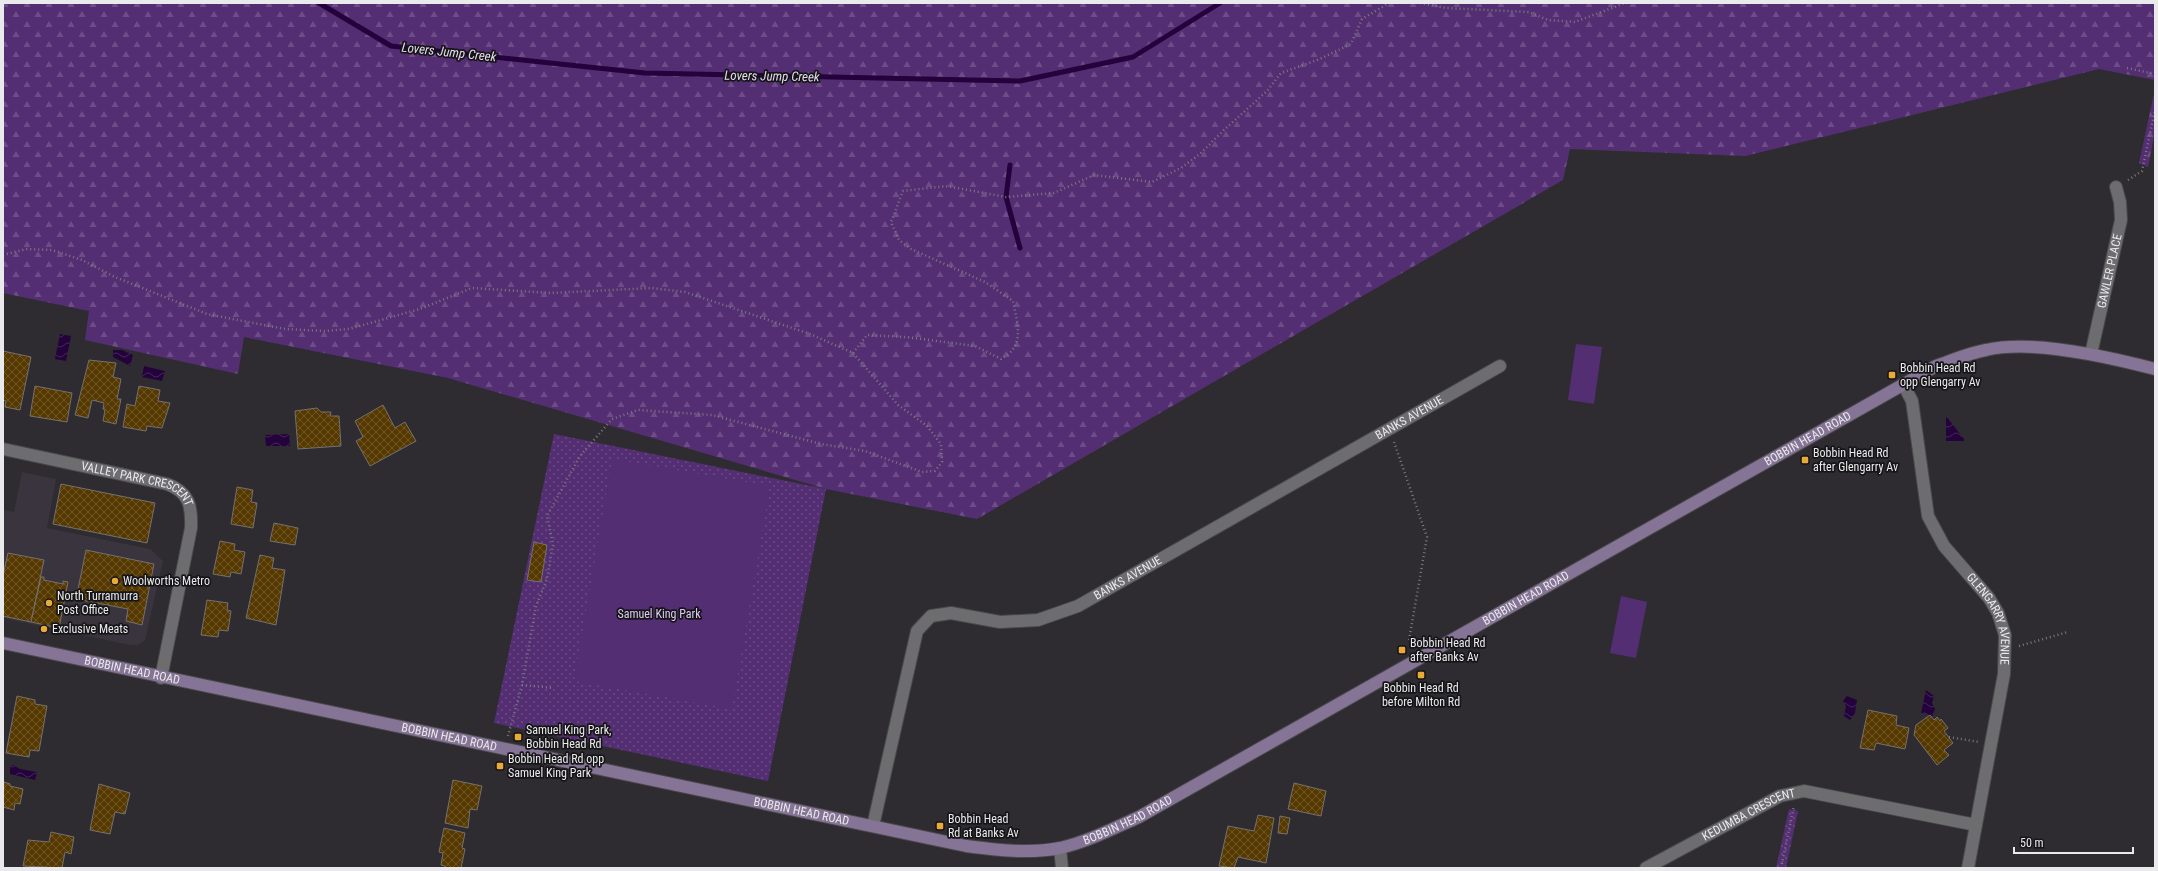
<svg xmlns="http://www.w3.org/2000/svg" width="2158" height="871" font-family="'Roboto Condensed',sans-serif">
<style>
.built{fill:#39343d}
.green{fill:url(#green-dots)}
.forest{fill:url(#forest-firs)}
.pitch{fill:#542e73}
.water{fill:url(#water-waves)}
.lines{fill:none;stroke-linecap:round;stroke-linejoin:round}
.stream{stroke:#24023b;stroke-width:5}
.building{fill:url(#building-cross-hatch);stroke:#74716e}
.street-casing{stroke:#49484b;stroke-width:14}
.secondary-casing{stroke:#49484b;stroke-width:14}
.path{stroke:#7b7a7d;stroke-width:2.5;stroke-dasharray:1 3;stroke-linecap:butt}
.street{stroke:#6d6c6f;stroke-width:12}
.secondary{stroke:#857495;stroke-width:12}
.poi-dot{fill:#eaaa39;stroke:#161517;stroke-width:1.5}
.labels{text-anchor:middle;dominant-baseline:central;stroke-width:3.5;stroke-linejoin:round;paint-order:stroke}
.street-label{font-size:12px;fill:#eae9ec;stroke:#161517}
.poi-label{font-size:12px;fill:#eae9ec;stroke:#161517;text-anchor:start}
.park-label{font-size:12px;fill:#dfcbf6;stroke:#161517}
.water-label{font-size:13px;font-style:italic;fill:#e5dbf1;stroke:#161517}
</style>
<defs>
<pattern id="green-dots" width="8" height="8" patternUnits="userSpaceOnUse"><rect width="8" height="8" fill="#542e73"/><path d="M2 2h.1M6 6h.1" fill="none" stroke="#6d4c87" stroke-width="1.8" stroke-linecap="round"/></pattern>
<pattern id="forest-firs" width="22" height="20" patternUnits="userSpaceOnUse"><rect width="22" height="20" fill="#542e73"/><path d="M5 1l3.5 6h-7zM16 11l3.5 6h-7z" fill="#6d4c87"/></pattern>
<pattern id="water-waves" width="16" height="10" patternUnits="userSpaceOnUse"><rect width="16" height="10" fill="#24023b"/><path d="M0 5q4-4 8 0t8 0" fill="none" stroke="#442758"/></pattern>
<pattern id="building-cross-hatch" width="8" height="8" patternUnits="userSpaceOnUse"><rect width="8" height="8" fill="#553901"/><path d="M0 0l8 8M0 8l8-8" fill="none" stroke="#6e5626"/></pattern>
</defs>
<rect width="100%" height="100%" fill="#2e2c30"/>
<path class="built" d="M22 472 56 479 47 528 150 549 163 561 145 640 138 645H130L3 618V510L14 512Z"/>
<g class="green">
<path d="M554 434 826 489 768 781 494 723Z"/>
<path d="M1789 809 1798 811 1786 868H1776Z"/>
</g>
<g class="forest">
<path d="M3 3H2155V80L2099 69 1745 156 1570 149 1563 180 977 519 826 489 448 378 244 337 238 374 85 340 89 311 3 293Z"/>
<path d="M2155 89V131L2148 167 2139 163Z"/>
</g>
<g class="pitch">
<path d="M1576 344 1602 347 1594 404 1568 400Z"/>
<path d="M612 459 770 486 732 709 574 681Z"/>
<path d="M1621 596 1647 602 1636 658 1610 653Z"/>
</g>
<g class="water">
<path d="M60 334 71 336 66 361 55 359Z"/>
<path d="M113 350H122L133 355 130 366 113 357Z"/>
<path d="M144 366 165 371 162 381 142 377Z"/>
<path d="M1946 416 1964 439V441H1946Z"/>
<path d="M289 434 290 446H266L265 435Z"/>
<path d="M1926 690 1934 696 1932 703 1935 709 1932 716 1921 713Z"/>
<path d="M1847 696 1857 700 1855 713 1850 720 1844 716 1846 706 1843 701Z"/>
<path d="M13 765 20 769 37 772 35 780 10 774V767Z"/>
</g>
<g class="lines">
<g class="stream">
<path d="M319 3 391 46 645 73 1020 81 1133 57 1220 3"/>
<path d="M1010 165 1006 197 1020 248"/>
</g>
</g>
<g class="building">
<path d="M3 351 31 357 20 410 5 407 6 401 3 400Z"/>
<path d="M89 360 116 363 113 377 121 379 117 399H121L116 424 103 421 105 410 103 409 104 403 92 400 88 418 75 415Z"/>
<path d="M35 386 72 393 67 422 30 416Z"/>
<path d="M139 386 160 390 158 401 170 403 162 428 147 426 146 431 123 427 127 404 135 406Z"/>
<path d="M383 405 395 428 405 422 416 441 370 466 356 441 363 437 355 421Z"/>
<path d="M317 408 321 412H331L330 416H339L341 446 298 449 295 411Z"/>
<path d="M61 484 155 503 147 543 53 524Z"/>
<path d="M237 487 253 490 251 502 257 503 253 528 231 524Z"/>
<path d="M274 523 298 528 295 545 270 541Z"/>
<path d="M220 541 235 544 234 550 245 552 241 574 231 572 230 577 213 574Z"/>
<path d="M534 542 547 545 541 582 527 580Z"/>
<path d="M86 550 154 564 142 625 126 621 128 609 76 599Z"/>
<path d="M8 553 44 560 31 622 3 616V575Z"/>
<path d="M260 555 274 558 272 568 285 570 276 625 246 618Z"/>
<path d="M41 577H44V580L63 584V581L68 582 59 628 31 622Z"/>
<path d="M207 600 228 603 227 610 231 611 228 631 219 630 218 637 201 635Z"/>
<path d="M17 696 35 700V704L47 706 39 751 30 750 29 757 6 753Z"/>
<path d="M1868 710 1897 716 1896 725 1909 728 1905 749 1876 743 1874 750 1860 748Z"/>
<path d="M1930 715 1934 720 1937 717 1940 721 1941 719 1948 728 1944 731 1953 743 1944 750 1949 755 1937 765 1914 735 1916 725Z"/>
<path d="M453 780 482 786 477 810 470 809 468 828 445 823Z"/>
<path d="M4 782 10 784V786L23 789 20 804 15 803 14 810 3 807Z"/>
<path d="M1294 783 1326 791 1321 816 1288 809Z"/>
<path d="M99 784 130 793 125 814 115 812 110 834 90 830Z"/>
<path d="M1258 815 1274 818 1266 863 1238 857 1234 868 1219 866 1228 826 1254 831Z"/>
<path d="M1280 816 1290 818 1287 834 1278 833Z"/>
<path d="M444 828 465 833 462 848 465 849 461 868H445V866L441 865 443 853 439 852Z"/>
<path d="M51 832 74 837 71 854 65 852 62 868 23 866 28 840 49 842Z"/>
</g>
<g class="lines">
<defs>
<g id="street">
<path id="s1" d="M2091 354 2121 220 2120 202 2116 187"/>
<path id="s2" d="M1903 384 1912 401 1928 516 1944 546 1989 598 1998 613 2005 635 2004 674 1968 868"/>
<path id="s3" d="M3 449 167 484C189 492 192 506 191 528L161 678"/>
<path id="s4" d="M873 826 917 631 931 616 951 613 1000 622 1038 620 1078 606 1500 366"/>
<path d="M1060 848 1062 868"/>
<path id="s5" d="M1646 868 1780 796 1804 791 1976 825"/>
</g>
<g id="secondary">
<path id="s6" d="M3 643 966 846C997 850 1029 854 1060 848 1087 842 1114 828 1139 817L1936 366C1953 360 1969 353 1986 350 2032 339 2109 357 2155 369"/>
</g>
</defs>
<use href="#street" class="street-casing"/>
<use href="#secondary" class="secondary-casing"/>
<g class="path">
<path d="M1420 3 1446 8 1529 12 1548 20 1575 22 1625 3"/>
<path d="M2127 68 2155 74"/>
<path d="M2128 180 2142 171 2155 110"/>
<path d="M3 255 26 249 52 250 82 260 115 277 207 314 285 329 325 331 349 329 420 309 472 288 551 293 652 288 685 292 810 334 853 353 898 405 927 426 941 444 942 462 935 471 922 472 865 451 821 444 712 415 638 410 612 419 580 456 547 516 553 544 547 579 536 606 522 685 508 736"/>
<path d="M853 353 867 335 906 337 975 346 1001 359C1026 346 1017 323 1013 301L985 282 911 249 899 240 891 222 903 191 946 186 1006 197 1054 193 1094 175 1152 182 1181 168 1200 154 1224 130 1267 91 1281 73 1320 59 1351 44 1362 19 1389 3"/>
<path d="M1394 442 1427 537 1409 640"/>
<path d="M2019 646 2068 632"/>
<path d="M522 685 554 688"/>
<path d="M1949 737 1979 742"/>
<path d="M1781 868 1794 806"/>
</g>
<use href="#street" class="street"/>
<use href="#secondary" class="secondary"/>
</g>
<g class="poi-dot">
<rect x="1888" y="371" width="8" height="8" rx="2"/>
<rect x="1801" y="456" width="8" height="8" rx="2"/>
<circle cx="115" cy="581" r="4"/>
<circle cx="49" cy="603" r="4"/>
<circle cx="44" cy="629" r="4"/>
<rect x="1398" y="646" width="8" height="8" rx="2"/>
<rect x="1417" y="671" width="8" height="8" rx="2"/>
<rect x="514" y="733" width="8" height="8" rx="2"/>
<rect x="496" y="762" width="8" height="8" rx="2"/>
<rect x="936" y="822" width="8" height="8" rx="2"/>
</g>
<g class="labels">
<g class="street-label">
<text stroke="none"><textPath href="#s1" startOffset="85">GAWLER PLACE</textPath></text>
<text stroke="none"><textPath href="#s4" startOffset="752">BANKS AVENUE</textPath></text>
<text stroke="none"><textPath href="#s6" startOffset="1932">BOBBIN HEAD ROAD</textPath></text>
<text stroke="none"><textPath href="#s3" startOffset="140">VALLEY PARK CRESCENT</textPath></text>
<text stroke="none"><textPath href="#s4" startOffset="428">BANKS AVENUE</textPath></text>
<text stroke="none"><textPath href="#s6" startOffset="1608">BOBBIN HEAD ROAD</textPath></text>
<text stroke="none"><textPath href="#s2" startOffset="258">GLENGARRY AVENUE</textPath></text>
<text stroke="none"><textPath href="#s6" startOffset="132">BOBBIN HEAD ROAD</textPath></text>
<text stroke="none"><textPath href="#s6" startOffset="456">BOBBIN HEAD ROAD</textPath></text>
<text stroke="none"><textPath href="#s6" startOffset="816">BOBBIN HEAD ROAD</textPath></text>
<text stroke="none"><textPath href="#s5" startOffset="116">KEDUMBA CRESCENT</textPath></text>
<text stroke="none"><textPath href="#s6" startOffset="1152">BOBBIN HEAD ROAD</textPath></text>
</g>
<g class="poi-label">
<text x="1900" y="368">Bobbin Head Rd<tspan x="1900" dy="14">opp Glengarry Av</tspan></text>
<text x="1813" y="453">Bobbin Head Rd<tspan x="1813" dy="14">after Glengarry Av</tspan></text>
<text x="123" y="581">Woolworths Metro</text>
<text x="57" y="596">North Turramurra<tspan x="57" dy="14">Post Office</tspan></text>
<text x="52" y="629">Exclusive Meats</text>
<text x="1410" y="643">Bobbin Head Rd<tspan x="1410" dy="14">after Banks Av</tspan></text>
<text x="1421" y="688" text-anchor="middle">Bobbin Head Rd<tspan x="1421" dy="14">before Milton Rd</tspan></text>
<text x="526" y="730">Samuel King Park,<tspan x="526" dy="14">Bobbin Head Rd</tspan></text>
<text x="508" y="759">Bobbin Head Rd opp<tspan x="508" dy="14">Samuel King Park</tspan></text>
<text x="948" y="819">Bobbin Head<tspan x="948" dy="14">Rd at Banks Av</tspan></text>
</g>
<g class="park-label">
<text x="659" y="614">Samuel King Park</text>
</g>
<g class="water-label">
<text transform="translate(449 52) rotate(6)">Lovers Jump Creek</text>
<text transform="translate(772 76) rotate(1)">Lovers Jump Creek</text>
</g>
</g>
<rect width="2158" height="871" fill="none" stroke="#eae9ec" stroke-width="8"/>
<path d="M2014 847v6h119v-6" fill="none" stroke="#eae9ec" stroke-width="2"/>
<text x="2020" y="847" font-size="12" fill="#eae9ec" stroke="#161517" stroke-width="3" paint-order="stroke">50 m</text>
</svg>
